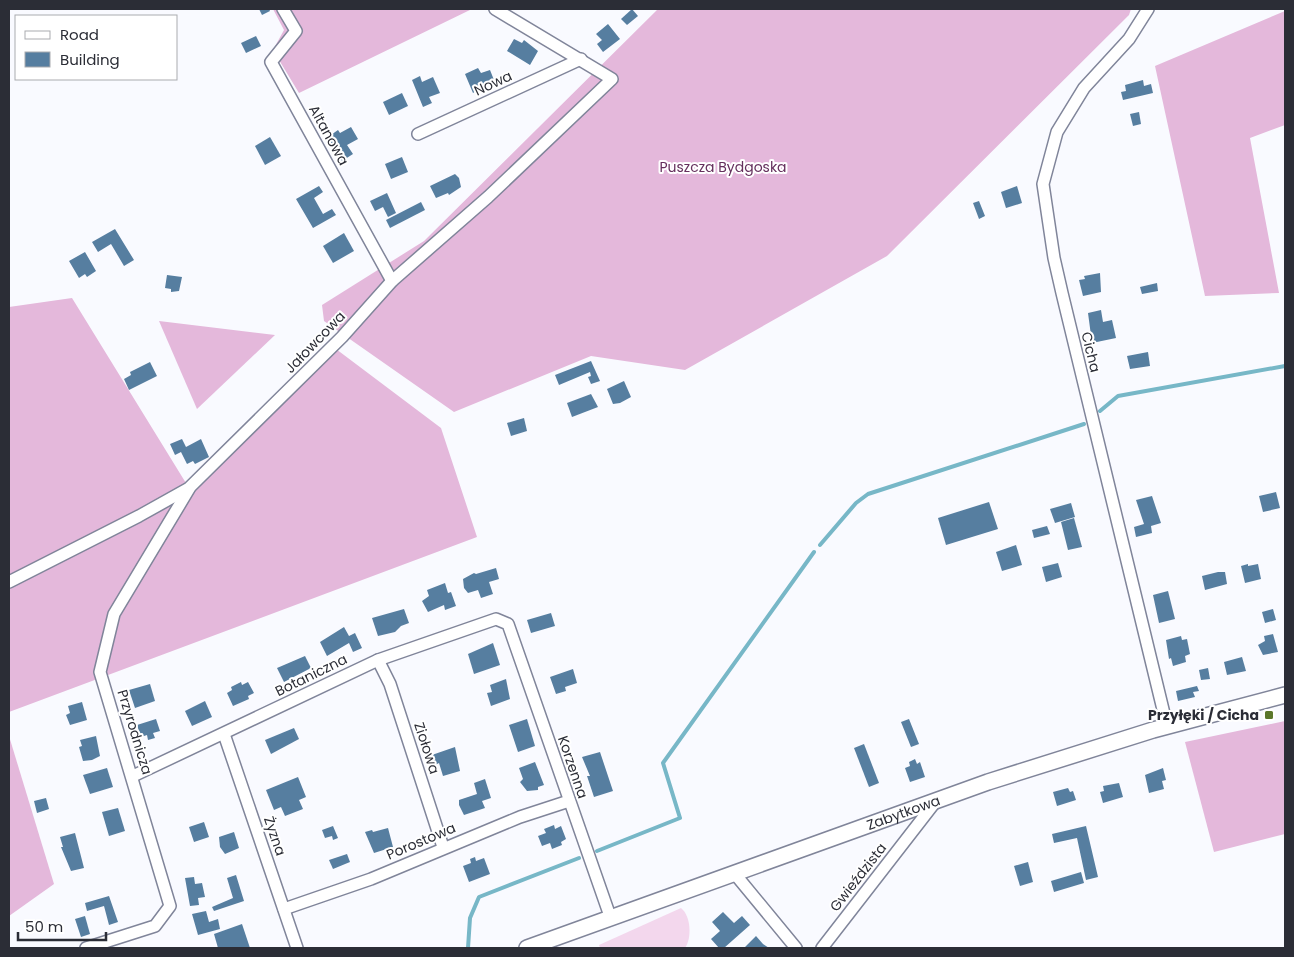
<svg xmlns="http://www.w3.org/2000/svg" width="1294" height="957" font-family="Poppins,sans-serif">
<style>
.green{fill:#f3d7ed}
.forest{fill:#e4b8db}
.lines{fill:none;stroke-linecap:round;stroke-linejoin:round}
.stream{stroke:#77b7c7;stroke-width:4}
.building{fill:#567ea0}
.minor-casing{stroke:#80859a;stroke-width:14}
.tertiary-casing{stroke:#80859a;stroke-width:18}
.minor{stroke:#fff;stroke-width:11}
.tertiary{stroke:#fff;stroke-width:15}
.poi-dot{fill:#5b772b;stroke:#fff;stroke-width:2}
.labels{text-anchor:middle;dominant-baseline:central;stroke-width:4;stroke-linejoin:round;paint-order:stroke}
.street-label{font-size:14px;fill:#2b2d36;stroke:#fff}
.park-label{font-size:14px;fill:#65305d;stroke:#fff}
.poi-label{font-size:14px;font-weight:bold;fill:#2b2d36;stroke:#fff;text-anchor:end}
</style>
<rect width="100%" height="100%" fill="#f9faff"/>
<path class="green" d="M681 908C691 916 692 938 685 948H600L599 945Z"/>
<g class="forest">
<path d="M273 9H472L299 93 273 50 284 30Z"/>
<path d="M658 9H1131L1129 15 887 256 685 370 591 356 454 412 324 321 322 305 424 241Z"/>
<path d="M1285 11V125L1250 138 1279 293 1205 296 1155 66Z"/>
<path d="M72 298 189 488 336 349 441 428 477 537 9 712V307Z"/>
<path d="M159 321 275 335 197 409Z"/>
<path d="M1285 721V834L1214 852 1185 742Z"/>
<path d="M9 736 54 884 9 916Z"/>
</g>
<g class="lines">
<g class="stream">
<path d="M1100 411 1118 396 1285 366"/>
<path d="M820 545 856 503 868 494 1084 424"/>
<path d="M597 851 680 818 663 763 814 552"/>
<path d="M468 948 470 918 479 897 579 858"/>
</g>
</g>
<g class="building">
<path d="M259 9H269L270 11 262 15Z"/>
<path d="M632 9 638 16 627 25 621 19Z"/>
<path d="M608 24 620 39 603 52 597 44 602 40 596 34Z"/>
<path d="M256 36 261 46 246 53 241 43Z"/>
<path d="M514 39 522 43 524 40 538 51 530 65 507 51Z"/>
<path d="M478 68 481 73 490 70 494 80 485 84 486 87 483 89 482 87 473 93 465 74Z"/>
<path d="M420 76 422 82 433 77 440 93 429 97 432 103 423 107 412 80Z"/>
<path d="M1143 80 1144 86 1151 84 1153 93 1123 100 1121 92 1126 91 1125 85Z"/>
<path d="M402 93 408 106 389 115 383 102Z"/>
<path d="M1139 112 1141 124 1133 126 1130 114Z"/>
<path d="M351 127 358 139 347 145 353 154 342 161 328 137 338 130 340 133Z"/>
<path d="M270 137 281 156 265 165 255 146Z"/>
<path d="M402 157 408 172 391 179 385 164Z"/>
<path d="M455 174 459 178 461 187 449 195 448 193 436 198 430 186Z"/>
<path d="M319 186 323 192 314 198 323 214 332 209 336 215 313 228 296 199Z"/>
<path d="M1017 186 1022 203 1006 208 1001 192Z"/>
<path d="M387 193 396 213 388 217 383 207 375 211 370 201Z"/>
<path d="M979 201 985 216 979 219 973 203Z"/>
<path d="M421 202 425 210 390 228 386 220Z"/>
<path d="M115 229 134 260 124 266 111 244 98 252 92 242Z"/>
<path d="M344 233 354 251 333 263 323 246Z"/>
<path d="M85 252 96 271 87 277 85 274 79 278 69 261Z"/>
<path d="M1100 273 1101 292 1083 296 1079 280 1085 279 1084 276Z"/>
<path d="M167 275 182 277 179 291 171 292V289L165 288Z"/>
<path d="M1157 283 1158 291 1142 294 1140 287Z"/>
<path d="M1101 310 1103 322 1112 320 1116 338 1092 343 1088 313Z"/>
<path d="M1148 352 1150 366 1130 369 1127 356Z"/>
<path d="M591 361 600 381 591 384 588 377 591 376 590 372 559 385 555 375Z"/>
<path d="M150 362 157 376 129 390 124 379 131 375 130 372Z"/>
<path d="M624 381 631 397 620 403 613 404 607 389Z"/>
<path d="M591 394 598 407 572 417 567 403Z"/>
<path d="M524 418 527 431 511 436 507 423Z"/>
<path d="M182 439 186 447 201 439 209 457 195 464 193 461 187 464 181 452 175 455 170 444Z"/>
<path d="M1276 492 1280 508 1263 512 1259 496Z"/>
<path d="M1152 496 1161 523 1151 526 1152 533 1136 537 1134 527 1144 524 1136 500Z"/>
<path d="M989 502 998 529 946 545 938 518Z"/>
<path d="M1071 503 1075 517 1055 523 1050 509Z"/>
<path d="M1074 518 1082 547 1068 550 1061 522Z"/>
<path d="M1047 526 1050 534 1034 538 1032 530Z"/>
<path d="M1016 545 1022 565 1002 571 996 552Z"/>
<path d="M1058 563 1062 577 1046 582 1042 567Z"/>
<path d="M1248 564V566L1258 564 1261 579 1245 583 1241 566Z"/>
<path d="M496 568 499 579 489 582 493 594 481 598 478 590 468 593 464 588 463 579 474 573 476 574Z"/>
<path d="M1218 572H1225L1227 584 1205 590 1202 576Z"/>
<path d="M445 583 448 593 451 592 456 606 445 610 444 605 428 612 422 601 429 596 427 590Z"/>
<path d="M1168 591 1175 619 1159 623 1153 595Z"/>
<path d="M404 609 409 623 401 626 395 632 378 636 372 618Z"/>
<path d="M1273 609 1276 620 1265 623 1262 612Z"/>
<path d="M551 613 555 626 531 633 527 620Z"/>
<path d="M344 627 349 636 355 633 362 648 353 652 349 643 327 656 320 642Z"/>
<path d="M1273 634 1278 652 1263 655 1258 645 1265 641 1264 636Z"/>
<path d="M1181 636 1182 640 1187 639 1190 654 1185 656 1186 662 1173 666 1171 658 1169 659 1166 640Z"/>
<path d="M493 643 500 665 474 674 468 654Z"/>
<path d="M305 656 311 668 284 682 277 668Z"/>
<path d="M1242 657 1246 671 1227 675 1224 662Z"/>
<path d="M1208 668 1210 679 1201 680 1199 670Z"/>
<path d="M573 669 577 683 565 687 566 691 556 694 550 677Z"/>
<path d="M506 679 510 699 491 706 487 693 492 692 490 685Z"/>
<path d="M241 682 242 685 248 682 254 693 248 696 249 699 233 706 227 693 232 690 231 687Z"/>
<path d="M150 684 155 701 135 708 129 690Z"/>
<path d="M1197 686 1199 691 1193 692 1195 697 1178 701 1176 691Z"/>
<path d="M205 701 212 717 192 726 185 711Z"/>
<path d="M82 702 87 720 70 725 66 715 70 713 68 706Z"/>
<path d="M156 719 160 731 153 733 155 738 148 740 147 735 141 737 137 725Z"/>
<path d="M527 719 535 746 518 752 509 725Z"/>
<path d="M909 719 919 744 911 747 901 722Z"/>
<path d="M294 728 299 739 271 754 265 740Z"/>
<path d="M96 736 100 756 92 760 83 761 79 747 82 746 80 740Z"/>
<path d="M864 744 879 783 869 787 854 748Z"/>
<path d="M455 747 460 771 443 776 439 763 433 766 429 756Z"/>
<path d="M600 752 613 791 594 797 587 776H590L582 757Z"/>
<path d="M915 759 917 764 920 762 925 777 910 782 905 768 910 766 909 762Z"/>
<path d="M535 762 544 785 538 787V790L527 791 520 782 523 779 519 768Z"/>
<path d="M107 768 113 787 90 794 83 775Z"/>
<path d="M1163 768 1166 780 1162 781 1164 789 1149 793 1145 775Z"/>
<path d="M298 777 306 797 299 800 303 809 285 816 281 807 274 810 266 790Z"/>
<path d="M485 779 491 798 482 801 485 808 464 815 459 805V800L477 794 474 783Z"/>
<path d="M1119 783 1123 797 1103 803 1100 792 1104 791 1103 786Z"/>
<path d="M1068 788 1070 792 1073 791 1076 800 1057 806 1053 792Z"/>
<path d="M46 798 49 809 37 813 34 801Z"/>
<path d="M118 808 125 831 109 836 102 812Z"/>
<path d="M204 822 209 837 194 842 189 827Z"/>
<path d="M554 825 555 829 561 826 566 839 561 842 562 845 552 849 550 843 542 846 538 836 546 833 544 829Z"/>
<path d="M333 826 338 838 333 840 332 836 325 838 322 830Z"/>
<path d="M1086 826 1098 877 1086 880 1077 838 1054 843 1052 834Z"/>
<path d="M388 828 393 847 374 853 365 832 372 830 373 832Z"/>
<path d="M234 832 239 848 225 854 220 847 219 837Z"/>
<path d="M75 833 84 868 71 871 61 847H63L60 837Z"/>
<path d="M347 854 350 862 333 869 329 860Z"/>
<path d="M475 857 476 861 484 858 490 874 469 882 463 866 471 863 470 859Z"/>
<path d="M1028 862 1033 882 1020 886 1014 866Z"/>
<path d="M1081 872 1084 883 1054 892 1051 881Z"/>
<path d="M236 875 244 901 214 911 212 907 233 898 227 878Z"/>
<path d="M194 877 195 884 202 883 205 897 198 898 199 905 190 906 185 878Z"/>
<path d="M109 896 118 922 109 925 104 906 87 911 85 903Z"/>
<path d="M206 911 209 922 218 919 220 929 198 935 192 914Z"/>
<path d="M723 912 734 923 742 916 750 925 724 948H719L711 939 720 931 712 922Z"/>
<path d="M85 916 90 934 81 937 75 919Z"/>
<path d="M242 924 250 948H218L214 934Z"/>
<path d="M756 936 763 944 769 948H746L745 947Z"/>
</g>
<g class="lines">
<defs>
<g id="minor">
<path d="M283 9 296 31 271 62 392 281"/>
<path d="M1148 9 1129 39 1084 88 1057 132 1043 184 1054 258 1062 293 1167 726"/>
<path d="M418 134 581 59"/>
<path d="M9 582 139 516 189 488 342 337 392 281 488 197 612 79 495 9"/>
<path d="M378 660 390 684 443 847"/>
<path d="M224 734 297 948"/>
<path d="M133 776 378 660 496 619 508 624 611 919"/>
<path d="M735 874 796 948"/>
<path d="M284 909 371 879 520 817 569 801"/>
<path d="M86 948 155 926 170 906 100 672 114 614 189 489"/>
<path d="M822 948 936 801"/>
</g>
<g id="tertiary">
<path id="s1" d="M527 948 988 782 1153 730 1285 695"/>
</g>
</defs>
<use href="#minor" class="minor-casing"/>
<use href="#tertiary" class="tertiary-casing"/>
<use href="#minor" class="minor"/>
<use href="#tertiary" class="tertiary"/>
</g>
<rect class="poi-dot" x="1264" y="710" width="10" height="10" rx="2.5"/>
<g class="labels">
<g class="street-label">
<text transform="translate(493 83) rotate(-25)">Nowa</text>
<text transform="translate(329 135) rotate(61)">Altanowa</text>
<text transform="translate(315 342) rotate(-46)">Jałowcowa</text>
<text transform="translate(1091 352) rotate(76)">Cicha</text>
<text transform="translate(311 675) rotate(-26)">Botaniczna</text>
<text transform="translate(135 732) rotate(73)">Przyrodnicza</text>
<text transform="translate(427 748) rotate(72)">Ziołowa</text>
<text transform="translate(573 767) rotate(71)">Korzenna</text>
<text stroke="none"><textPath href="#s1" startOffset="400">Zabytkowa</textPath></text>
<text transform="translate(275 836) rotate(71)">Żyzna</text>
<text transform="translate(421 841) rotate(-23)">Porostowa</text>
<text transform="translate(858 877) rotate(-52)">Gwieździsta</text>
</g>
<g class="park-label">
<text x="723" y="167">Puszcza Bydgoska</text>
</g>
<g class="poi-label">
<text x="1259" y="715">Przyłęki / Cicha</text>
</g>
</g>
<rect width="1294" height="957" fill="none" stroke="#2b2d36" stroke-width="20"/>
<rect x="15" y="15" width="162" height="65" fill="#ffffff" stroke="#aaabaf"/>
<rect x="25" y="31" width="25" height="8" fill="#ffffff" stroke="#aaabaf"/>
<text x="60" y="40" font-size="15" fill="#2b2d36">Road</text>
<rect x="25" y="52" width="25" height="15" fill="#567ea0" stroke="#aaabaf"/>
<text x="60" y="65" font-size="15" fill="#2b2d36">Building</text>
<path d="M18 932v8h88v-8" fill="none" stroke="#2b2d36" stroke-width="2.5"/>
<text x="25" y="932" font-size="15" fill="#2b2d36" stroke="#ffffff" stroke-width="4" paint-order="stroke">50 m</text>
</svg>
